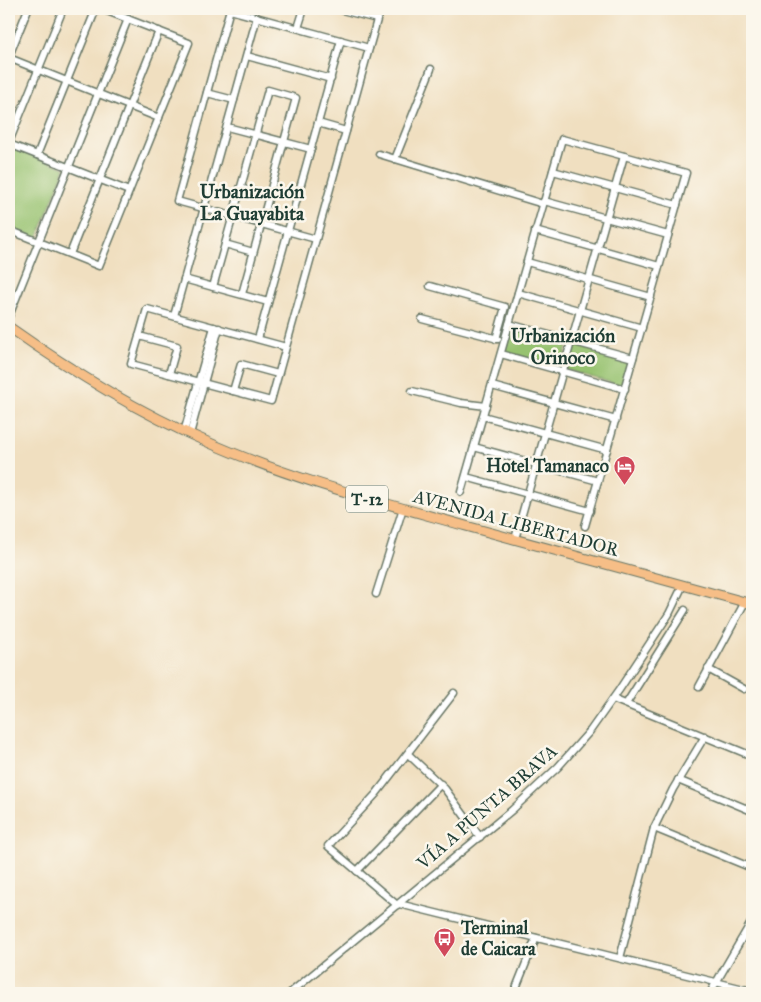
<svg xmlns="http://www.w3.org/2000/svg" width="761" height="1002" font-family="'IM FELL Great Primer',serif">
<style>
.green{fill:#97c26f;stroke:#5b8052}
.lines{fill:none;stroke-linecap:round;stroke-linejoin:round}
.minor-casing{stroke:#687665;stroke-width:9}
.highway-casing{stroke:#687665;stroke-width:11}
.minor{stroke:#fff;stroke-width:6}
.highway{stroke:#f6be87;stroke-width:9}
.labels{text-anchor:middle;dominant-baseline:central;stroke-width:5;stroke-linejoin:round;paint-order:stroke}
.shield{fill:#fbf7ec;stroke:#61756b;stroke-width:1}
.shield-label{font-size:16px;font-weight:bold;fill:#1f3d34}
.poi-label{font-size:18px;font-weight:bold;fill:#1f3d34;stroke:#fbf7ec;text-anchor:end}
.street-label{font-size:18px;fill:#1f3d34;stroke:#fbf7ec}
.neighbourhood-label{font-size:19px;font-weight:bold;fill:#1f3d34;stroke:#fbf7ec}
</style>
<rect width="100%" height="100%" fill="#fbf7ec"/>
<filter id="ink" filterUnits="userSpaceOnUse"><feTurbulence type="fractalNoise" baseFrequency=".02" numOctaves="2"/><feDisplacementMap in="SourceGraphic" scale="10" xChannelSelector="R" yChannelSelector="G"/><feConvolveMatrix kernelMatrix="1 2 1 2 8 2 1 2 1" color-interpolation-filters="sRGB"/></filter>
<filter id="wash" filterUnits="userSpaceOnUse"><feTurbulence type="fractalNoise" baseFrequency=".0096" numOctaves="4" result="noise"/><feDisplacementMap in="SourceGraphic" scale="20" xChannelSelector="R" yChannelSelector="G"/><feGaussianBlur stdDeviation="1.12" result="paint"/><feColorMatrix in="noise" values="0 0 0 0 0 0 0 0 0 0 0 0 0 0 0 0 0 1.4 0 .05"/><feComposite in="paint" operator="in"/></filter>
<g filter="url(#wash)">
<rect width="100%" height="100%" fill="#f0dfc0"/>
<g class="green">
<path d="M9 146 65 168 37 239 9 227Z"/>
<path d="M511 327 568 343 561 368 504 352Z"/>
<path d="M573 344 630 360 623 386 566 370Z"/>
</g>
</g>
<g filter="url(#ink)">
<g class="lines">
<defs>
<g id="minor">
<path d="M230 9 177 201 316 239"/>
<path d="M338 9 377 19"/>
<path d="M230 10 369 48"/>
<path d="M298 28 304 9"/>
<path d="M9 56 28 9"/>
<path d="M247 56 331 79"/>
<path d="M9 58 159 118"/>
<path d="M207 93 234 100"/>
<path d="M318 123 346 131"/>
<path d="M227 127 311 149"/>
<path d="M9 142 63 9"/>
<path d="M9 144 129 191"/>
<path d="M379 154 543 204"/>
<path d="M37 155 96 9"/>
<path d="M395 159 431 69"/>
<path d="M553 171 677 205"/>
<path d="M240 188 269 196"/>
<path d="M544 201 668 235"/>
<path d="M9 230 99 266 189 43 102 9"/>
<path d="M535 231 659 266"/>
<path d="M225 244 253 252"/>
<path d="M70 254 159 31"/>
<path d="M527 262 651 297"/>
<path d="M184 279 268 302"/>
<path d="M430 286 505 307 496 339"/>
<path d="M213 287 268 90 296 98 242 294"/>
<path d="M518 293 642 328"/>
<path d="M9 316 128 19"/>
<path d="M174 316 257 17"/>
<path d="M422 319 498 339"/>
<path d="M509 324 633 358"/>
<path d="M139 336 177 346 169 374"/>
<path d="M258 339 341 40"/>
<path d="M286 347 147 309 131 364 271 401 380 9"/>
<path d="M501 354 625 389"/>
<path d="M492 386 616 420"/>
<path d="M233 391 241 364 278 374"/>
<path d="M412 391 461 403 486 406"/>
<path d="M483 416 607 450"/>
<path d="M184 432 214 327"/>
<path d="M190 434 219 328"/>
<path d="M474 447 598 481"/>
<path d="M466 477 590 511"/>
<path d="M461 492 562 139 686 173 585 526"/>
<path d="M515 539 624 156"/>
<path d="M376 594 403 508"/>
<path d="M708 669 744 689"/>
<path d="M699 687 745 602"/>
<path d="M613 699 752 756"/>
<path d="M626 704 685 610"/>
<path d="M408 754 445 789 480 837"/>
<path d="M678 780 752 811"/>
<path d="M654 828 752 868"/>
<path d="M357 871 441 784"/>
<path d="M399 904 752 991"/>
<path d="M397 905 328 846 376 794 454 693"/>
<path d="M620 958 654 828 673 789 705 736"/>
<path d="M290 993 512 810 558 767 590 731 619 690 669 614 683 585"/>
<path d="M514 993 536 938"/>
<path d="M710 993 752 921"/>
</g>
<path id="highway" d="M9 327C70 370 134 410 203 440 287 478 377 501 466 526 561 552 657 578 752 604"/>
</defs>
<use href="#minor" class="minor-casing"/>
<use href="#highway" class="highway-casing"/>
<use href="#minor" class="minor"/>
<use href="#highway" class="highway"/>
</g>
</g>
<defs>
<symbol id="hotel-pin" viewBox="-11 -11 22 30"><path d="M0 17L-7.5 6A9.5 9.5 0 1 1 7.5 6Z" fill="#d1495b" stroke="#fbf7ec"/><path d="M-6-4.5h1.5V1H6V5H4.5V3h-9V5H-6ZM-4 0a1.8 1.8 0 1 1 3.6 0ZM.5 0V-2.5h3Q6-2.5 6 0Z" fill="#fff"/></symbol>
<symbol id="bus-pin" viewBox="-11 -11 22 30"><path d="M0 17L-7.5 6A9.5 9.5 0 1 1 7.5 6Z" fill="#d1495b" stroke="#fbf7ec"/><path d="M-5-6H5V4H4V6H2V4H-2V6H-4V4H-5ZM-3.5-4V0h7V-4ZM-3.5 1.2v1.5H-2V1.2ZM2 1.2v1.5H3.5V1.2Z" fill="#fff"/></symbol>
</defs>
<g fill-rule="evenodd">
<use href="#hotel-pin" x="612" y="454" width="25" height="34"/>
<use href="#bus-pin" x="432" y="926" width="25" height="34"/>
</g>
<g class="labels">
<rect class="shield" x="346" y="485.5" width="42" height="27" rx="4"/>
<g class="shield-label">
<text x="367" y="499">T-12</text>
</g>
<g class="poi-label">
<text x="609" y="466">Hotel Tamanaco</text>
<text x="461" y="928" text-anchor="start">Terminal<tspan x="461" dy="21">de Caicara</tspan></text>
</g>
<g class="street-label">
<text transform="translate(516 523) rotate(15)">AVENIDA LIBERTADOR</text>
<text transform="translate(487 807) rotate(-41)">VÍA A PUNTA BRAVA</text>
</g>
<g class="neighbourhood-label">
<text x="252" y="191">Urbanización<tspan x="252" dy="22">La Guayabita</tspan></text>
<text x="563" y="335">Urbanización<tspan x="563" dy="22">Orinoco</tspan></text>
</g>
</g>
<rect width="761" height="1002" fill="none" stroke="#fbf7ec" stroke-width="30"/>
</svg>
